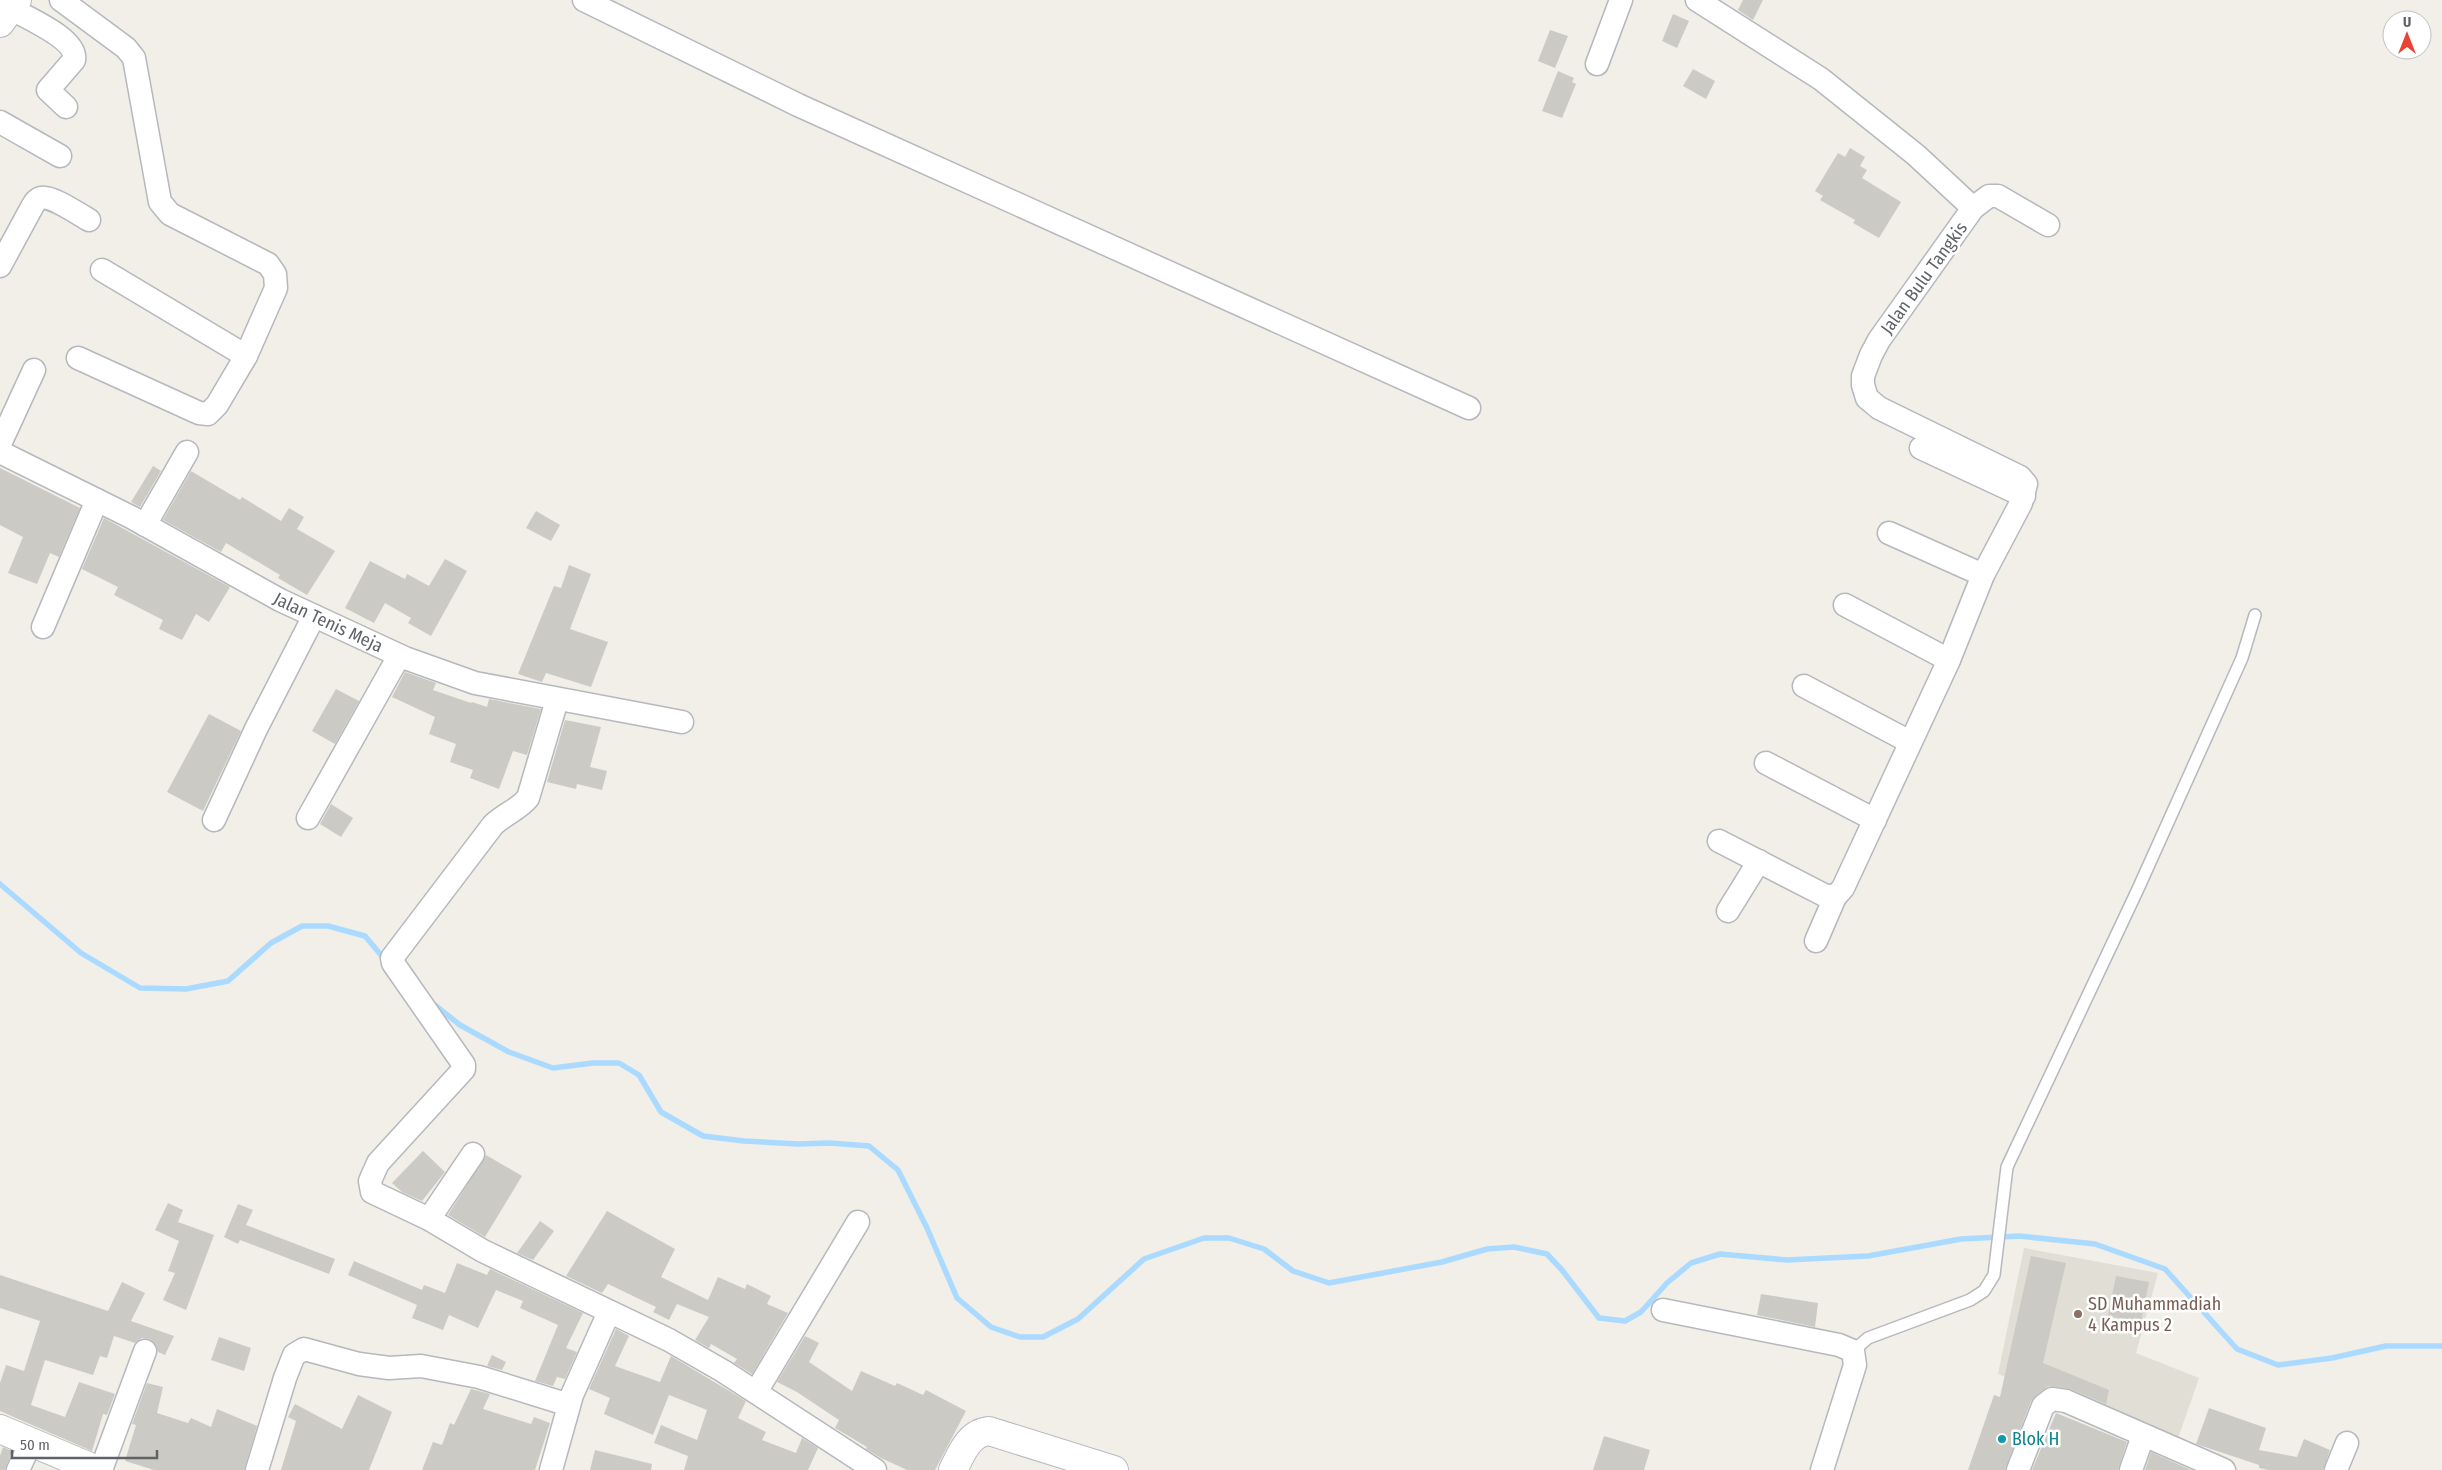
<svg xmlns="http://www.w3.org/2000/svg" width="2442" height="1470" font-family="'Fira Sans Condensed',sans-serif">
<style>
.education{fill:#e1ded6}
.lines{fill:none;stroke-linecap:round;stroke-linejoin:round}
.stream{stroke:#aadaff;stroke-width:5.5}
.building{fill:#cccac5}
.lane-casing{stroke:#b5b8bc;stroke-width:14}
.street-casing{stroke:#b5b8bc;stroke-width:25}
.secondary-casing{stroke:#b6babf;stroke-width:30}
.lane{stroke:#fff;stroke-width:11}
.street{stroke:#fff;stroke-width:22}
.secondary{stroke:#fff;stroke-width:28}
.education-dot{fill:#8d6e63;stroke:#fff;stroke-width:2}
.culture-dot{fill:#0f9aa8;stroke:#fff;stroke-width:2}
.labels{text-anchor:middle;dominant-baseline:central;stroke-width:5;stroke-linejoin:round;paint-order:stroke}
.street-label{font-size:18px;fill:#5f6368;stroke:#fff}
.education-label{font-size:18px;fill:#785e54;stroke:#fff;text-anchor:start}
.culture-label{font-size:18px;fill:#0d838f;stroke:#fff;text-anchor:start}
</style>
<rect width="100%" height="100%" fill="#f1efe8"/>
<path class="education" d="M2024 1248 2158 1273 2136 1353 2199 1378 2176 1444 1998 1374Z"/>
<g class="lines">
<g class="stream">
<path d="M0 884 81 953 140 988 186 989 228 981 271 943 302 926H328L365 936 386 961"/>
<path d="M431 1002 460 1025 509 1052 553 1068 593 1063H619L639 1075 661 1112 703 1136 744 1141 798 1144 830 1143 869 1146 898 1170 927 1228 957 1298 991 1327 1020 1337H1043L1078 1319 1144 1259 1204 1238H1229L1264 1249 1293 1271 1329 1283 1442 1262 1487 1249 1514 1247 1547 1254 1562 1270 1599 1318 1625 1321 1641 1312 1667 1283 1691 1263 1720 1254 1787 1260 1868 1256 1961 1239 2019 1236 2095 1244 2165 1269 2237 1349 2278 1365 2332 1358 2386 1346H2442"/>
</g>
</g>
<g class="building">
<path d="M1743 0H1763L1753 20 1738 10Z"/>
<path d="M1673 14 1689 21 1677 48 1662 41Z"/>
<path d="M1550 30 1568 36 1555 68 1538 61Z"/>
<path d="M1693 69 1715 81 1706 99 1683 86Z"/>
<path d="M1558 71 1574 78 1572 82 1576 84 1562 118 1542 111Z"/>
<path d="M1850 148 1865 157 1860 166 1867 170 1862 178 1901 202 1879 238 1853 223 1855 220 1820 200 1823 196 1815 191 1838 153 1845 157Z"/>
<path d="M153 466 161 471 140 507 131 502Z"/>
<path d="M0 468 80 508 59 557 50 553 37 584 8 573 23 537 0 525Z"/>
<path d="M191 471 240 500 242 497 281 521 289 508 304 517 297 529 335 551 307 595 278 578 280 575 226 543 221 552 163 520Z"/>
<path d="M536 511 560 525 551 541 526 528Z"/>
<path d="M104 518 230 587 209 622 196 614 182 640 159 629 163 620 114 595 118 587 82 569Z"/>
<path d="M445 559 467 571 431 636 408 623 411 618 385 603 374 623 345 608 370 561 405 579 407 574 429 586Z"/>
<path d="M569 565 591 574 570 629 608 642 591 687 546 673 542 682 518 674 554 586 561 588Z"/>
<path d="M405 672 436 683 433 690 471 703 472 702 487 707 489 699 541 709 527 755 513 751 499 789 470 778 473 770 450 762 456 744 429 734 435 717 392 697Z"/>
<path d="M336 689 359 701 335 744 312 731Z"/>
<path d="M209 714 241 731 203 811 167 792Z"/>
<path d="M565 720 601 727 590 767 607 771 602 790 577 784 576 789 547 782Z"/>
<path d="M331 804 353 818 341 837 320 824Z"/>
<path d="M423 1151 445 1172 422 1201 402 1192 392 1183Z"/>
<path d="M486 1155 522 1176 485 1237 448 1215Z"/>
<path d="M168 1203 183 1210 178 1222 214 1235 186 1310 163 1300 175 1273 168 1271 179 1241 155 1230Z"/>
<path d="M238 1204 253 1210 246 1225 335 1259 329 1274 240 1240 238 1244 224 1237Z"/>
<path d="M607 1211 675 1249 661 1277 708 1300 718 1277 745 1289 747 1284 771 1296 767 1304 788 1313 752 1374 734 1363 737 1359 711 1344 709 1348 695 1340 709 1317 677 1304 669 1320 653 1312 656 1307 608 1284 602 1293 566 1276Z"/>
<path d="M540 1221 554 1231 533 1260 517 1253Z"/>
<path d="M2031 1256 2066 1263 2043 1363 2109 1390 2106 1404 2071 1389 2048 1386 2031 1401 2005 1470H1968L1994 1395 2000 1397Z"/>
<path d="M354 1261 422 1290 424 1285 445 1293 457 1263 487 1275 490 1269 583 1313 566 1348 577 1352 565 1379 557 1377 553 1386 535 1381 558 1325 520 1308 523 1301 496 1290 478 1328 449 1315 443 1330 412 1318 417 1305 348 1275Z"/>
<path d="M0 1275 108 1311 122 1282 145 1293 131 1321 174 1336 165 1355 158 1352 155 1343 150 1339 142 1338 135 1343 114 1336 107 1358 100 1356 93 1375 45 1360 31 1405 65 1417 79 1382 115 1394 107 1415 103 1414 92 1451 0 1411V1383L6 1365 24 1371 40 1321 0 1308Z"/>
<path d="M2116 1276 2149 1282 2141 1322 2108 1316Z"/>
<path d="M1761 1294 1818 1303 1815 1327 1757 1315Z"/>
<path d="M616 1329 629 1336 615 1366 660 1382 671 1356 746 1401 738 1418 766 1432 762 1440 796 1453 802 1438 818 1448 808 1470H684L688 1456 654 1443 661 1425 697 1440 707 1410 669 1395 653 1435 604 1414 610 1398 589 1389Z"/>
<path d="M805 1336 819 1343 809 1362 852 1391 861 1371 895 1386 897 1383 923 1395 926 1390 966 1411 935 1470H907L881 1458 866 1449 867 1447 835 1428 839 1420 797 1392 777 1382Z"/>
<path d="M219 1337 251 1348 244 1371 211 1360Z"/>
<path d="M492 1355 506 1362 502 1370 487 1366Z"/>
<path d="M147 1383 163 1387 157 1413 188 1423 191 1418 211 1427 217 1409 257 1426 244 1470H154L125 1461 136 1425 132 1424Z"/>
<path d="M471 1389 490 1394 483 1409 531 1424 534 1417 550 1423 535 1470H422L433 1442 442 1445 450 1423 454 1425Z"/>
<path d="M358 1395 392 1412 369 1470H281L296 1421 288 1417 295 1404 342 1429Z"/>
<path d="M2209 1408 2266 1428 2259 1450 2297 1457 2304 1439 2330 1450 2323 1470H2268L2259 1468V1465L2196 1444Z"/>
<path d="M2056 1413 2127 1442 2118 1470H2032Z"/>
<path d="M1604 1436 1650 1450 1644 1470H1593Z"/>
<path d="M3 1447 12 1451 5 1470H0V1456Z"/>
<path d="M595 1450 652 1464 651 1470H590Z"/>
<path d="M2151 1452 2191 1470H2145Z"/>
</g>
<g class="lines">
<defs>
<path id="lane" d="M1853 1351 1868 1338 1970 1300 1984 1291 1994 1275 2007 1167 2138 889 2242 658 2255 615"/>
<g id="street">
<path d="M61 0 126 48 134 58 160 202 170 214 268 264 275 274 276 288 246 356 102 270"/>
<path d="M584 0 798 105 1469 408"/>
<path d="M1697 0 1821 79 1916 155 1973 208 1879 340 1871 355 1863 376V385L1867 398 1879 408 2020 477 2026 484 2021 503 1983 575 1949 660 1843 888 1835 897 1816 941"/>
<path d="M10 8C27 18 78 39 74 60L48 90 66 107"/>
<path d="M1597 64 1621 0"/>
<path d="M0 122 60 156"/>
<path d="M1973 208 1989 196H1998L2048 225"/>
<path d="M0 266 32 207C34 203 37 199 41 198 51 195 80 215 89 220"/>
<path d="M78 358 199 413 208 414 217 405 246 356"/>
<path d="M0 444 34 370"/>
<path d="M1921 448 2024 496"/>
<path id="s1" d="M0 452 131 517 280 600 405 658 475 683 682 722"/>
<path d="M145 525 187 452"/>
<path d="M1889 533 1983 575"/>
<path d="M1845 605 1949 660"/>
<path d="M43 627 97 500"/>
<path d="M1804 686 1910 742"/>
<path d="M557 700 528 798C518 810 506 813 493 825L392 958 393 963 464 1065V1069L378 1163 370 1181 372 1192 429 1219 483 1251 669 1340 723 1371 875 1470"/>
<path d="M1766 763 1875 820"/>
<path d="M308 818 399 656"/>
<path d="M214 820 256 729 314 616"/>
<path d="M1719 841 1824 895 1835 897"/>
<path d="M1728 911 1759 861"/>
<path d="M429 1219 473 1154"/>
<path d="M1663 1310 1839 1345 1853 1351 1855 1365 1822 1470"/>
<path d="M756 1392 858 1222"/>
<path d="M18 1470 31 1442"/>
<path d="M101 1470 145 1351"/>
<path d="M257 1470 285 1378 294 1355 304 1349 359 1364 389 1368 421 1366 479 1377 569 1405"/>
<path d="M551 1470 572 1395 609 1312"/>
<path d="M2018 1470 2043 1406 2052 1399 2066 1401 2224 1470"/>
<path d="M2131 1470 2143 1436"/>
<path d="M2336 1470 2347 1443"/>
</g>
<g id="secondary">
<path d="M0 23 17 0"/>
<path d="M0 1429 97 1470"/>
<path d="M953 1470C961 1455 968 1433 989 1431L1114 1470"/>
</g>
</defs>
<use href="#lane" class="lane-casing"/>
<use href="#street" class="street-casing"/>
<use href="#secondary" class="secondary-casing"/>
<use href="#lane" class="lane"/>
<use href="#street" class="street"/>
<use href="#secondary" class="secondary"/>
</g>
<circle class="education-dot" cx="2078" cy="1314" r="5"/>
<circle class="culture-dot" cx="2002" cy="1439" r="5"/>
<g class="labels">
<g class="street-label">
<text transform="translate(1924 278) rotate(-54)">Jalan Bulu Tangkis</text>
<text stroke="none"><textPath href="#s1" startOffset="370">Jalan Tenis Meja</textPath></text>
</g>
<g class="education-label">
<text x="2088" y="1304">SD Muhammadiah<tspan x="2088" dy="21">4 Kampus 2</tspan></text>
</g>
<g class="culture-label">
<text x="2012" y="1439">Blok H</text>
</g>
</g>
<g transform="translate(2407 35)"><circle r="24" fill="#ffffff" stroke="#bfc1c3"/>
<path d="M0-4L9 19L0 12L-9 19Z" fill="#ea4335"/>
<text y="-8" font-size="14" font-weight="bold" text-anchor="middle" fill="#5f6368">U</text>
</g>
<path d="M12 1450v8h145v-8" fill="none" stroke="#5f6368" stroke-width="2.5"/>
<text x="20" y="1450" font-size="15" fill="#5f6368" stroke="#ffffff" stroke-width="4" paint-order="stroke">50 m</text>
</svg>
